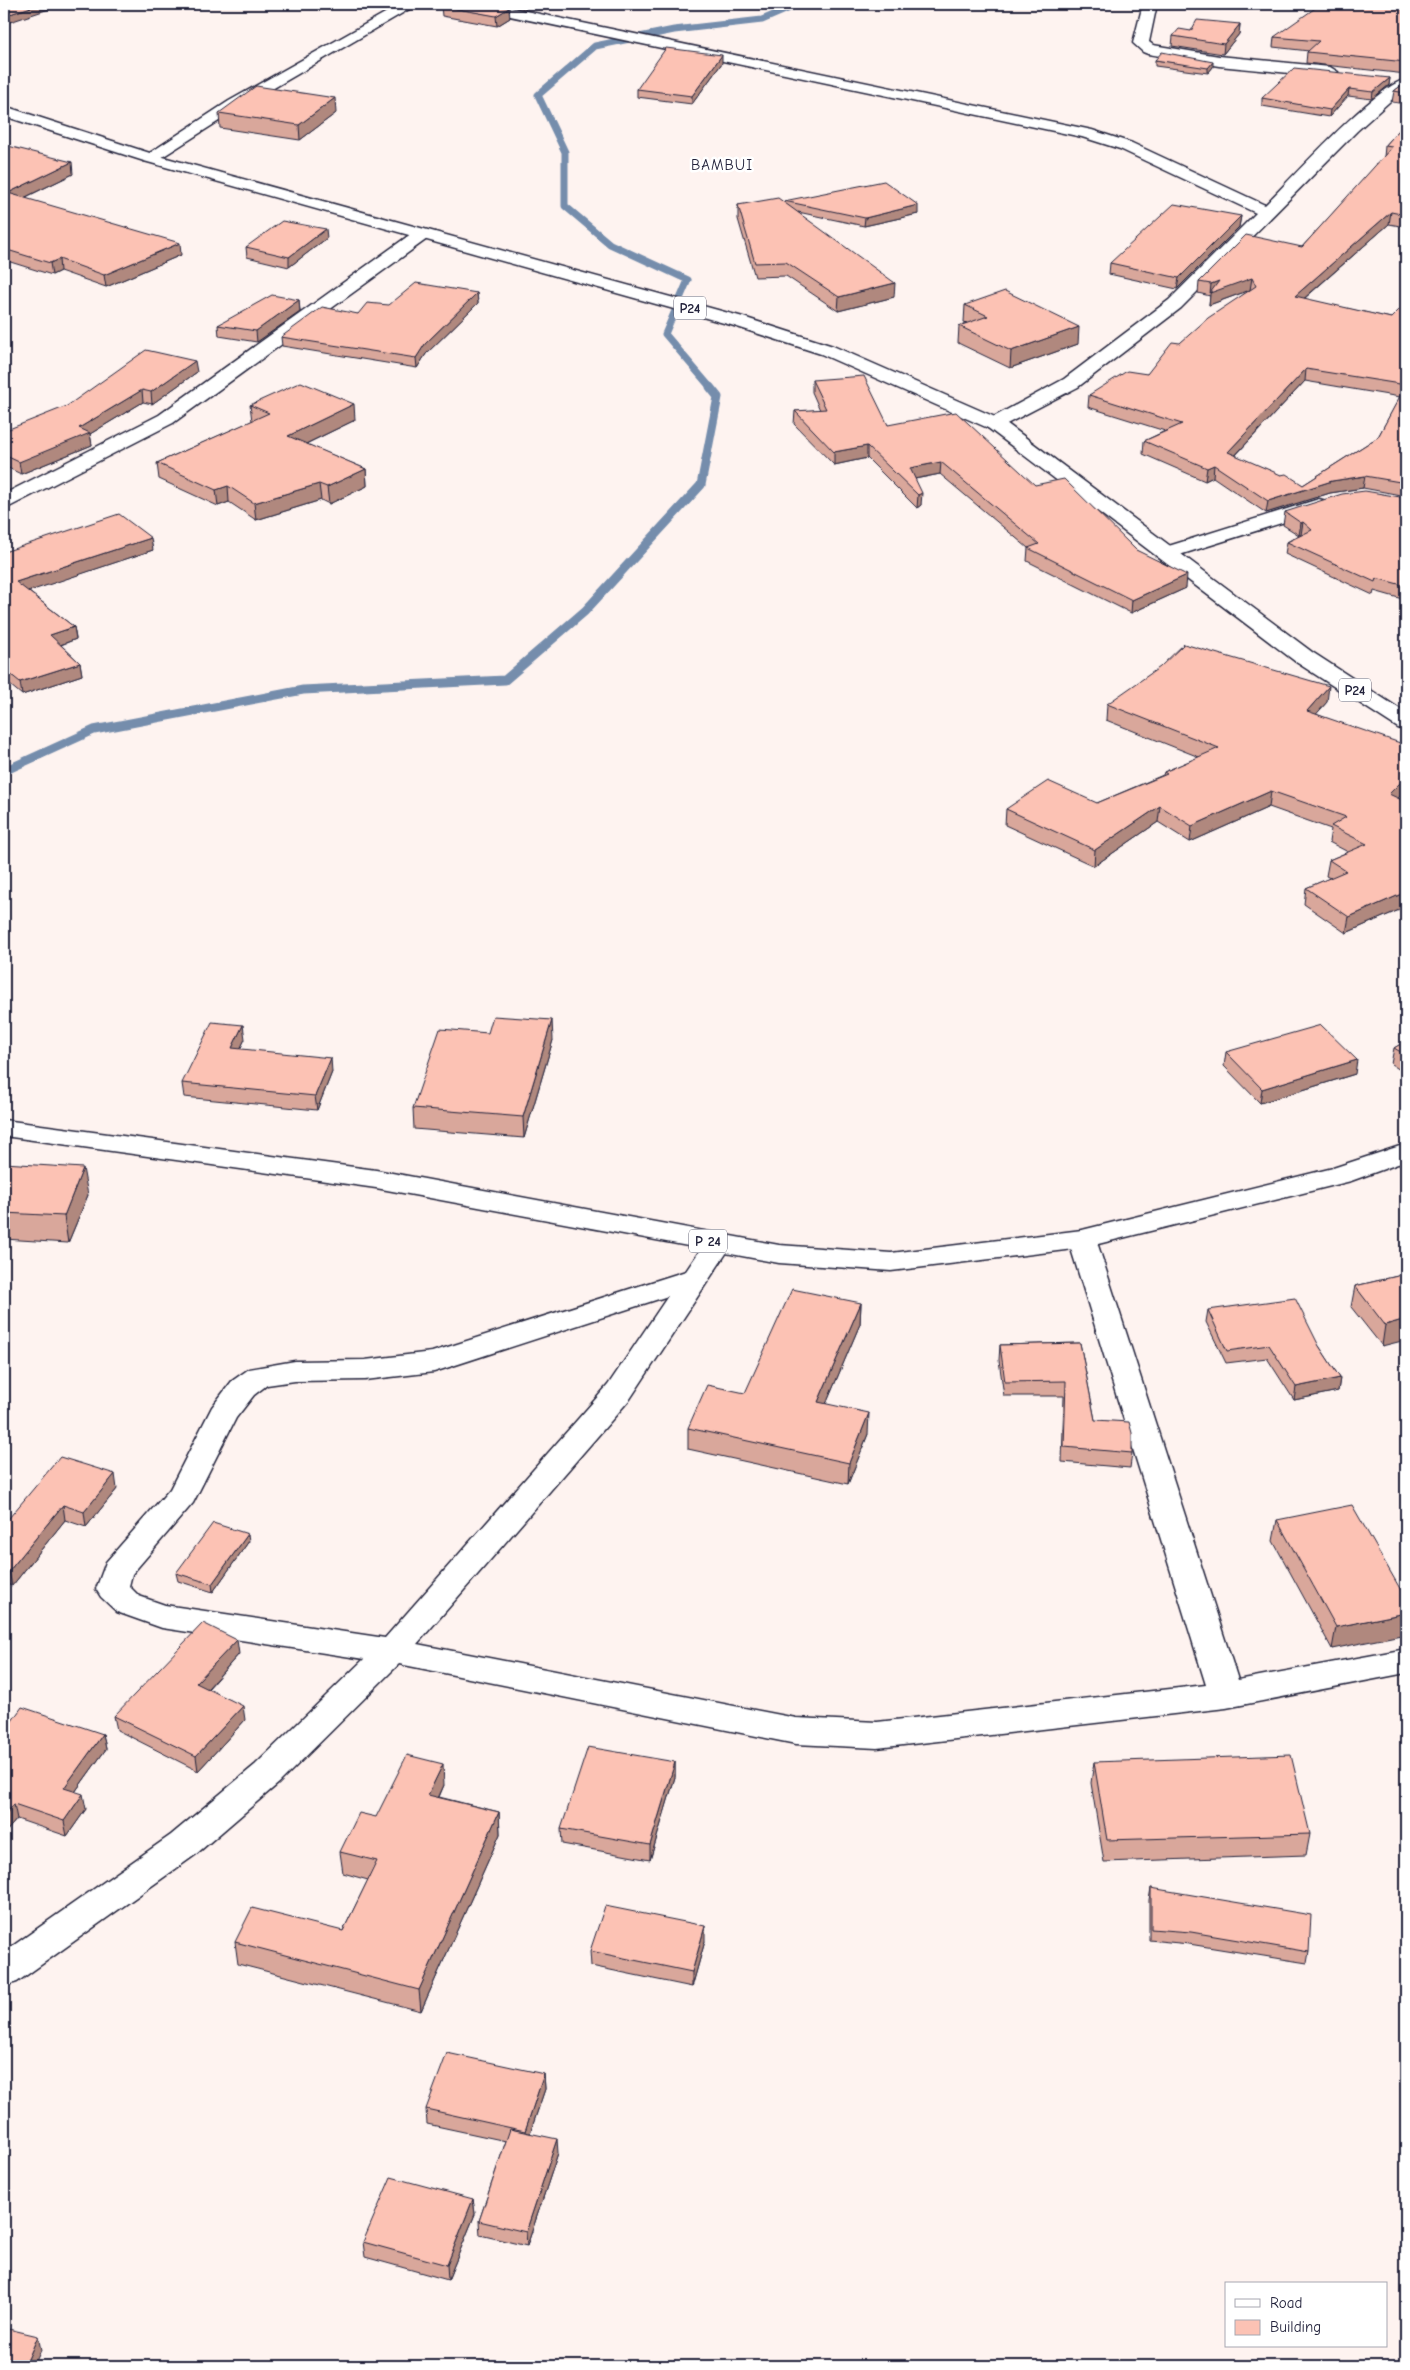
<svg xmlns="http://www.w3.org/2000/svg" width="1410" height="2370" font-family="'Comic Neue',sans-serif">
<style>
.lines{fill:none;stroke-linecap:round;stroke-linejoin:round}
.stream-far1{stroke:#758dac;stroke-width:7}
.stream{stroke:#758dac;stroke-width:9}
.minor-casing{stroke:#22223b;stroke-width:3}
.major-casing{stroke:#22223b;stroke-width:3}
.minor{fill:#fff;fill-rule:evenodd}
.major{fill:#fff;fill-rule:evenodd}
.wall{fill:#d9a79b;stroke:#22223b;fill-rule:evenodd}
.shaded-wall{fill:#b0887e;stroke:#22223b}
.building{fill:#fcc2b4;stroke:#22223b;fill-rule:evenodd}
.labels{text-anchor:middle;dominant-baseline:central;stroke-width:5;stroke-linejoin:round;paint-order:stroke}
.shield{fill:#fff;stroke:#646476;stroke-width:1}
.shield-label{font-size:14px;font-weight:bold;fill:#22223b}
.far-quarter-label{font-size:15px;letter-spacing:1px;fill:#22223b;stroke:#fff}
</style>
<rect width="100%" height="100%" fill="#fef3f0"/>
<filter id="ink" filterUnits="userSpaceOnUse"><feTurbulence type="fractalNoise" baseFrequency=".02" numOctaves="2"/><feDisplacementMap in="SourceGraphic" scale="10" xChannelSelector="R" yChannelSelector="G"/><feConvolveMatrix kernelMatrix="1 2 1 2 8 2 1 2 1" color-interpolation-filters="sRGB"/></filter>
<g filter="url(#ink)">
<g class="lines">
<path class="stream-far1" d="M711 388 665 334 688 280 610 244 565 206V152L538 95 595 46 674 30 762 20 799 4"/>
<path class="stream" d="M4 771 94 730 303 690 505 680 585 611 701 485 718 397 710 387"/>
<defs>
<g id="minor">
<path d="M401 4H418L241 107 156 161H144L142 158 229 101Z"/>
<path d="M465 4H492L1092 130 1132 143 1265 205C1293 177 1373 88 1406 79V90L1398 94 1357 131 1181 308 1078 387 995 430 988 428 985 424 988 420 1064 379 1169 300 1256 213 1120 149 1082 137 472 8 467 7Z"/>
<path d="M1143 4H1157L1149 42 1153 45 1219 56 1330 67 1338 72 1330 77 1219 66 1148 54 1143 52 1133 43Z"/>
<path d="M421 230 427 231 430 235 427 239 173 423 11 506 4 508V494L159 415 415 231Z"/>
<path d="M1319 499 1326 501 1329 505 1326 509 1173 557 1166 559 1159 557 1156 553 1159 549Z"/>
<path d="M1082 1230 1092 1233 1096 1239 1238 1680 1406 1649V1673L1226 1708 877 1748 796 1744 399 1664 279 1783 195 1855 17 1982 4 1986V1952L171 1835 255 1765 364 1659 162 1628 117 1612 101 1597 96 1589 106 1562 170 1489 212 1407 232 1381 249 1369 295 1361 365 1360 432 1352 686 1271 709 1237 719 1234 729 1237 733 1243 630 1399 417 1644 796 1718 877 1722 1206 1685 1068 1239 1072 1233ZM668 1296 608 1385 385 1638 165 1605 139 1596 129 1586 132 1574 193 1503 236 1418 254 1395 267 1385 295 1381 365 1380 434 1372Z"/>
</g>
<g id="major">
<path d="M4 106 156 155 743 317 833 346 1002 420 1312 652 1406 713V730L1398 728 1296 662 988 428 821 354 731 325 144 161 4 116Z"/>
<path d="M4 1120 376 1170 779 1245 891 1253 1082 1230 1333 1168 1406 1144V1161L1351 1181 1082 1248 891 1271 779 1263 376 1188 4 1136Z"/>
</g>
</defs>
<use href="#minor" class="minor-casing"/>
<use href="#major" class="major-casing"/>
<use href="#minor" class="minor"/>
<use href="#major" class="major"/>
</g>
<g class="wall">
<path d="M500 4H533L525 9Z"/>
<path d="M1406 4V74L1306 63 1307 52 1309 51 1273 47 1274 37Z"/>
<path d="M441 6 510 18 497 26 442 16Z"/>
<path d="M1240 24 1239 34 1223 54 1172 46 1173 36 1191 31Z"/>
<path d="M1155 60 1213 67 1208 73 1155 66Z"/>
<path d="M722 63 692 104 637 97V89Z"/>
<path d="M1390 78 1389 85 1372 99 1348 96 1329 117 1262 106V98Z"/>
<path d="M1406 82V104L1392 102 1394 91Z"/>
<path d="M219 113H336L300 140 220 128Z"/>
<path d="M1406 122V227L1389 224 1304 299 1391 318 1406 303V496L1363 488 1330 493 1266 513 1213 477 1205 481 1143 454 1144 441 1165 431 1088 407 1089 395 1147 374 1180 343 1250 290 1209 305 1210 296 1198 293 1199 282 1302 247 1384 157 1385 146ZM1305 381 1400 397 1378 437 1303 485 1235 456Z"/>
<path d="M4 145 73 174 24 198 181 255 106 287 60 271 52 275 4 260Z"/>
<path d="M784 201 918 214 864 226 798 212 894 297 838 311 786 276 755 277 738 219V205L784 203Z"/>
<path d="M1241 216 1239 227 1177 289 1109 274 1110 263Z"/>
<path d="M327 238 289 267 247 257 246 247Z"/>
<path d="M477 293 478 303 426 354 417 368 282 346 281 337 358 314Z"/>
<path d="M299 300 300 312 257 342 219 336 218 325Z"/>
<path d="M965 305 1078 344 1010 368 958 343 959 326 967 323 964 322Z"/>
<path d="M197 372 152 404 143 402 90 434 92 445 21 474 4 466V431Z"/>
<path d="M812 380 888 425 1035 485 1136 550 1186 588 1131 613 1027 561 1028 548 940 474 915 479 921 505 917 508 867 458 834 465 794 424 795 411 820 410 812 392Z"/>
<path d="M250 405 355 420 306 444 366 469 367 486 329 504 321 500 256 520 229 502 218 506 159 479 157 463 252 421Z"/>
<path d="M1406 498V600L1374 591 1373 595 1285 554 1287 542 1299 535 1283 525 1285 512Z"/>
<path d="M153 550 28 591 74 627 76 639 61 645 80 663 82 675 22 695 4 680V552Z"/>
<path d="M1327 702 1316 714 1406 750V790L1398 798 1406 802V907L1346 933 1304 904 1306 888 1330 878 1326 876 1329 860 1348 852 1329 842 1331 829 1269 807 1190 842 1158 822 1094 866 1005 825 1006 809 1097 803 1163 775 1164 772 1199 757 1106 720 1107 704Z"/>
<path d="M245 1039 240 1049 332 1072 317 1110 184 1097 182 1083Z"/>
<path d="M553 1040 524 1138 414 1129 413 1108Z"/>
<path d="M1406 1041V1074L1391 1064 1394 1048Z"/>
<path d="M1226 1052 1355 1074 1260 1103 1224 1066Z"/>
<path d="M4 1163 88 1195 68 1243 4 1239Z"/>
<path d="M1406 1274 1382 1346 1351 1307 1355 1286Z"/>
<path d="M861 1303 860 1324 826 1404 868 1434 848 1484 688 1449V1428L745 1393Z"/>
<path d="M1208 1310 1319 1346 1340 1378 1338 1391 1294 1400 1267 1358 1226 1363 1206 1322Z"/>
<path d="M1080 1343 1095 1420 1132 1453 1130 1468 1062 1462 1064 1396H1004L999 1360 1000 1345Z"/>
<path d="M117 1489 86 1527 65 1520 12 1586 4 1583V1524Z"/>
<path d="M1277 1520 1406 1599 1332 1649 1273 1541Z"/>
<path d="M249 1541 213 1592 178 1581 176 1573Z"/>
<path d="M239 1654 208 1689 245 1720 198 1771 117 1730 114 1716Z"/>
<path d="M4 1732 103 1734 106 1749 75 1792 86 1809 67 1836 17 1819 4 1834Z"/>
<path d="M675 1762V1777L650 1860 562 1844 561 1829Z"/>
<path d="M1094 1762 1310 1834 1306 1855 1104 1862 1091 1783Z"/>
<path d="M444 1785 439 1797 499 1812 500 1834 421 2011 238 1964 235 1942 343 1931 368 1880 343 1873 340 1852 376 1817Z"/>
<path d="M1151 1888 1309 1952 1307 1963 1189 1944 1149 1940V1900Z"/>
<path d="M705 1941 692 1987 591 1966 590 1951Z"/>
<path d="M544 2074 545 2089 530 2133 558 2153 527 2246 480 2235 479 2221 506 2141 427 2124 426 2109Z"/>
<path d="M473 2199 475 2214 448 2280 365 2257 363 2242Z"/>
</g>
<g class="shaded-wall">
<path d="M40 4H64L4 24V16Z"/>
<path d="M525 4H533L525 9Z"/>
<path d="M509 8 510 18 497 26 496 16Z"/>
<path d="M1240 24 1239 34 1223 54 1224 44Z"/>
<path d="M722 55V63L692 104V96Z"/>
<path d="M1213 62V67L1208 73V68Z"/>
<path d="M1390 78 1389 85 1372 99 1373 92Z"/>
<path d="M1349 89 1348 96 1329 117 1330 110Z"/>
<path d="M335 98 336 113 300 140 299 125Z"/>
<path d="M72 162 73 174 9 205 8 193Z"/>
<path d="M918 205V214L864 226 865 218Z"/>
<path d="M1391 212 1389 224 1293 308 1295 296Z"/>
<path d="M1241 216 1239 227 1177 289 1179 278Z"/>
<path d="M326 229 327 238 289 267V257Z"/>
<path d="M180 243 181 255 106 287 104 275Z"/>
<path d="M59 259 60 271 52 275 50 263Z"/>
<path d="M1252 278 1250 290 1209 305 1211 284 1219 281Z"/>
<path d="M895 283 894 297 838 311 839 297Z"/>
<path d="M477 293 478 303 426 354 417 368 416 358 425 344Z"/>
<path d="M299 300 300 312 257 342 256 331Z"/>
<path d="M1079 327 1078 344 1010 368 1011 351Z"/>
<path d="M195 361 197 372 152 404 151 392Z"/>
<path d="M1306 369 1305 381 1226 465 1228 452Z"/>
<path d="M142 390 143 402 90 434 92 445 21 474 19 462 79 428Z"/>
<path d="M354 404 355 420 289 452 288 436Z"/>
<path d="M867 446V458L834 465V452Z"/>
<path d="M941 462 940 474 909 480 910 468Z"/>
<path d="M1214 465 1213 477 1205 481 1207 468Z"/>
<path d="M366 469 367 486 329 504 327 487Z"/>
<path d="M1365 476 1363 488 1330 493 1266 513 1268 501 1332 481Z"/>
<path d="M319 484 321 500 256 520 254 503Z"/>
<path d="M228 486 229 502 218 506 216 490Z"/>
<path d="M922 493 921 505 917 508 918 495Z"/>
<path d="M1303 522 1301 535H1299L1301 523Z"/>
<path d="M151 538 153 550 18 595 16 582Z"/>
<path d="M1187 575 1186 588 1131 613 1132 600Z"/>
<path d="M74 627 76 639 52 648 50 635Z"/>
<path d="M80 663 82 675 22 695 20 682Z"/>
<path d="M1329 686 1327 702 1305 727 1307 711Z"/>
<path d="M1406 777V790L1387 809 1389 794Z"/>
<path d="M1271 791 1269 807 1190 842 1192 826Z"/>
<path d="M1160 806 1158 822 1094 866 1095 850Z"/>
<path d="M1406 892V907L1346 933 1349 917Z"/>
<path d="M552 1020 553 1040 524 1138 523 1117Z"/>
<path d="M243 1025 245 1039 234 1062 232 1048Z"/>
<path d="M331 1058 332 1072 317 1110 315 1096Z"/>
<path d="M1357 1060 1355 1074 1260 1103 1262 1089Z"/>
<path d="M83 1168 88 1195 68 1243 64 1216Z"/>
<path d="M861 1303 860 1324 818 1423V1402Z"/>
<path d="M1406 1319V1340L1382 1346 1385 1325Z"/>
<path d="M1340 1378 1338 1391 1294 1400 1296 1387Z"/>
<path d="M869 1413 868 1434 848 1484 849 1463Z"/>
<path d="M115 1474 117 1489 86 1527 84 1512Z"/>
<path d="M63 1505 65 1520 12 1586 9 1571Z"/>
<path d="M248 1534 249 1541 213 1592 212 1584Z"/>
<path d="M1406 1613V1634L1332 1649 1336 1627Z"/>
<path d="M237 1640 239 1654 199 1698 196 1683Z"/>
<path d="M243 1706 245 1720 198 1771 196 1756Z"/>
<path d="M103 1734 106 1749 67 1803 64 1788Z"/>
<path d="M675 1762V1777L650 1860V1845Z"/>
<path d="M443 1764 444 1785 430 1816 428 1795Z"/>
<path d="M83 1794 86 1809 67 1836 64 1821Z"/>
<path d="M14 1804 17 1819 4 1834V1816Z"/>
<path d="M499 1812 500 1834 421 2011 419 1990Z"/>
<path d="M705 1926V1941L692 1987V1972Z"/>
<path d="M544 2074 545 2089 526 2145 525 2131Z"/>
<path d="M557 2139 558 2153 527 2246 526 2232Z"/>
<path d="M473 2199 475 2214 448 2280 447 2265Z"/>
<path d="M38 2336 41 2350 34 2366H25Z"/>
</g>
<g class="building">
<path d="M4 4H40L4 16Z"/>
<path d="M445 4H489L509 8 496 16 441 6Z"/>
<path d="M1321 4H1406V62L1307 52 1319 41 1274 37Z"/>
<path d="M1197 20 1240 24 1224 44 1173 36 1179 29 1191 31Z"/>
<path d="M666 48 722 55 692 96 637 89Z"/>
<path d="M1162 52 1213 62 1208 68 1155 60Z"/>
<path d="M1294 68 1390 78 1373 92 1349 89 1330 110 1262 98Z"/>
<path d="M1406 82V93L1394 91Z"/>
<path d="M256 86 335 98 299 125 219 113Z"/>
<path d="M1406 122V215L1391 212 1295 296 1391 318 1406 303V483L1365 476 1332 481 1268 501 1214 465 1207 468 1144 441 1182 424 1089 395 1127 371 1147 374 1172 342 1180 343 1208 318 1256 286 1252 278 1210 293 1219 281 1211 284 1199 282 1246 235 1302 247 1392 147 1385 146ZM1306 369 1406 385 1378 437 1303 485 1286 474 1281 475 1228 452Z"/>
<path d="M4 145 72 162 8 193 180 243 104 275 59 259 50 263 4 249Z"/>
<path d="M884 181 918 205 865 218 784 201Z"/>
<path d="M778 198 895 283 839 297 786 262 755 263 738 205Z"/>
<path d="M1174 204 1241 216 1179 278 1110 263Z"/>
<path d="M282 221 326 229 289 257 246 247Z"/>
<path d="M416 283 477 293 425 344 416 358 281 337 322 307 358 314 367 303 389 305Z"/>
<path d="M1005 291 1079 327 1011 351 959 326 988 316 965 305Z"/>
<path d="M272 295 299 300 256 331 218 325Z"/>
<path d="M146 350 195 361 151 392 142 390 79 428 90 433 19 462 4 455V431L67 406Z"/>
<path d="M864 376 888 425 956 412 1035 485 1064 479 1136 550 1187 575 1132 600 1028 548 1039 544 941 462 910 468 922 493 918 495 867 446 834 452 795 411 826 409 812 380Z"/>
<path d="M301 382 354 404 288 436 366 469 327 487 319 484 254 503 228 486 216 490 157 463 269 413 250 405Z"/>
<path d="M1365 491 1406 498V586L1376 578 1375 582 1287 542 1312 530 1303 522 1301 523 1285 512 1342 494Z"/>
<path d="M119 514 151 538 16 582 74 627 50 635 80 663 20 682 4 669V552Z"/>
<path d="M1184 644 1329 686 1307 711 1406 745 1403 748 1406 750V777L1389 794 1406 802V892L1349 917 1306 888 1346 871 1329 860 1367 844 1331 826 1346 817 1271 791 1192 826 1160 806 1095 850 1006 809 1048 781 1097 803 1167 774 1164 772 1219 748 1107 704 1160 667Z"/>
<path d="M493 1016 552 1020 523 1117 413 1108 440 1029 488 1033Z"/>
<path d="M212 1022 243 1025 232 1048 331 1058 315 1096 182 1083Z"/>
<path d="M1321 1025 1357 1060 1262 1089 1226 1052Z"/>
<path d="M1406 1041V1055L1394 1048Z"/>
<path d="M4 1163 83 1168 64 1216 4 1213Z"/>
<path d="M1406 1274V1319L1385 1325 1355 1286Z"/>
<path d="M792 1289 861 1303 818 1402 869 1413 849 1463 688 1428 707 1385 745 1393Z"/>
<path d="M1295 1298 1319 1346 1340 1378 1296 1387 1269 1345 1227 1351 1208 1310Z"/>
<path d="M1080 1343 1095 1420 1129 1422 1132 1433V1453L1064 1447 1066 1381 1005 1382 1000 1345Z"/>
<path d="M60 1457 115 1474 84 1512 63 1505 9 1571 4 1569V1524Z"/>
<path d="M1352 1505 1406 1599V1613L1336 1627 1277 1520Z"/>
<path d="M213 1523 248 1534 212 1584 176 1573Z"/>
<path d="M203 1623 237 1640 196 1683 243 1706 196 1756 114 1716Z"/>
<path d="M22 1707 103 1734 64 1788 83 1794 64 1821 14 1804 4 1816V1732Z"/>
<path d="M588 1747 675 1762 650 1845 561 1829Z"/>
<path d="M407 1755 443 1764 428 1795 499 1812 419 1990 235 1942 252 1908 343 1931 377 1861 340 1852 359 1813 376 1817Z"/>
<path d="M1291 1755 1310 1834 1107 1840 1094 1762Z"/>
<path d="M1151 1888 1311 1915 1309 1952 1191 1932 1151 1929Z"/>
<path d="M605 1906 705 1926 692 1972 590 1951Z"/>
<path d="M447 2053 544 2074 525 2131 426 2109Z"/>
<path d="M510 2129 557 2139 526 2232 479 2221Z"/>
<path d="M391 2177 473 2199 447 2265 363 2242Z"/>
<path d="M4 2328 38 2336 25 2366H4Z"/>
</g>
</g>
<g class="labels">
<g class="shield">
<rect x="674" y="296.5" width="32" height="23" rx="4"/>
<rect x="1339" y="678.5" width="32" height="23" rx="4"/>
<rect x="689" y="1229.5" width="38" height="23" rx="4"/>
</g>
<g class="shield-label">
<text x="690" y="308">P24</text>
<text x="1355" y="690">P24</text>
<text x="708" y="1241">P 24</text>
</g>
<g class="far-quarter-label">
<text x="722" y="165">BAMBUI</text>
</g>
</g>
<rect width="1410" height="2370" fill="none" stroke="#fff" stroke-width="20"/>
<rect x="10" y="10" width="1390" height="2350" fill="none" stroke="#22223b" stroke-width="2" filter="url(#ink)"/>
<rect x="1225" y="2282" width="162" height="65" fill="#ffffff" stroke="#a7a7b1"/>
<rect x="1235" y="2299" width="25" height="8" fill="#ffffff" stroke="#a7a7b1"/>
<text x="1270" y="2308" font-size="15" fill="#22223b">Road</text>
<rect x="1235" y="2320" width="25" height="15" fill="#fcc2b4" stroke="#a7a7b1"/>
<text x="1270" y="2332" font-size="15" fill="#22223b">Building</text>
</svg>
